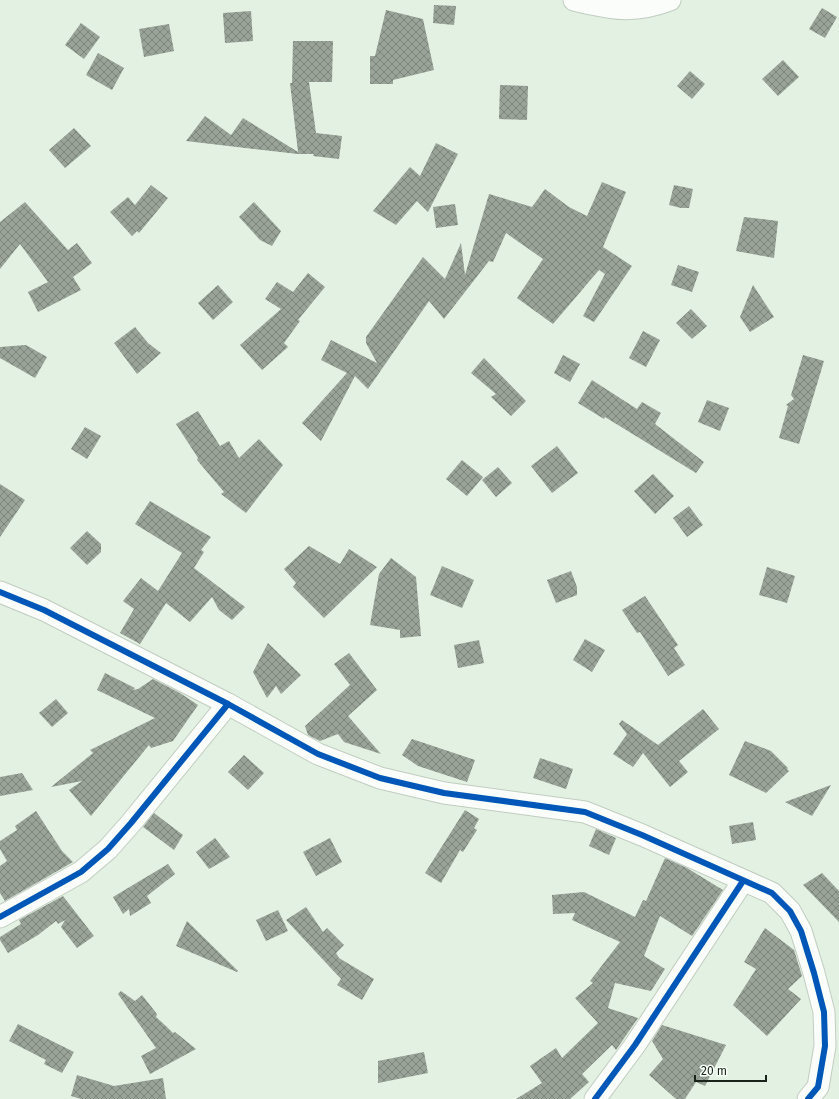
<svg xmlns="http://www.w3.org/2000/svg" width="839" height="1099" font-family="'Fira Sans',sans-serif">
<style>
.building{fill:url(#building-cross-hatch)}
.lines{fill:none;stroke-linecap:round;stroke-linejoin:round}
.street-casing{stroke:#c1cdc0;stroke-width:23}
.street{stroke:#fbfdfb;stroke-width:21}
.cycleway-casing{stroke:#f8fef8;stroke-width:8}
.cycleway{stroke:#0057b8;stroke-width:6}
</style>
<defs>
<pattern id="building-cross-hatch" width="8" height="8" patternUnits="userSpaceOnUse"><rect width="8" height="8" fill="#99a398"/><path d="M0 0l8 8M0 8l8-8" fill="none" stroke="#7c847b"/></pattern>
</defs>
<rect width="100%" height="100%" fill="#e3f1e2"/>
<g class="building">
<path d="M434 5 456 6 454 25 433 23Z"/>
<path d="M822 8 837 17 825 38 809 29Z"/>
<path d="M386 10 423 19 434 70 393 80V84H370V56H375Z"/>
<path d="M251 11 253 41 225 43 223 13Z"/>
<path d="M81 23 100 37 84 59 65 45Z"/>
<path d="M169 24 174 51 144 57 139 29Z"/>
<path d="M293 41H333L332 82H309L316 133 342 136 339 159 313 156 314 154H298L186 141 205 116 231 135 243 118 298 152 290 83H292Z"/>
<path d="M98 53 124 68 112 90 86 75Z"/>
<path d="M783 60 799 77 778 96 762 79Z"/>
<path d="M690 71 705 84 692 99 677 86Z"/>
<path d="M500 85 528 86 527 120 499 119Z"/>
<path d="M74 128 91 146 65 168 49 150Z"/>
<path d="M436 143 458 154 428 212 417 201 396 225 373 211 410 167 420 176Z"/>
<path d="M602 182 626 192 603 247 632 266 594 322 583 316 605 274 599 270 553 324 517 298 543 259 506 233 493 262 489 261 444 319 429 301 368 389 355 376 321 441 302 423 347 373 321 360 331 340 377 363 366 343V337L423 257 445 279 461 243 465 275 489 194 532 207 545 189 569 207 587 216Z"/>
<path d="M151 185 168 198 139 233 137 231 132 236 110 212 128 197 135 205Z"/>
<path d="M674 185 693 189 689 208H681L669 205Z"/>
<path d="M25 202 68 250 77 243 92 263 73 277 81 290 38 312 28 292 48 282 20 244 0 269V222Z"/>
<path d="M254 202 281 231 272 246 260 240 239 217Z"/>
<path d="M455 204 458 225 436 228 433 207Z"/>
<path d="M744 217 778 221 774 258 736 251Z"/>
<path d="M678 265 699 272 692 292 671 285Z"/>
<path d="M308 273 325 287 298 320 300 321 284 343 288 347 262 370 240 345 281 309 265 299 277 282 293 292Z"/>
<path d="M218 285 233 302 213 320 198 303Z"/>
<path d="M753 285 774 317 750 332 740 317Z"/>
<path d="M691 309 707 326 692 339 676 323Z"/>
<path d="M135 327 148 343 161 353 137 374 114 343Z"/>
<path d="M643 331 660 340 646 367 629 358Z"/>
<path d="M26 345 47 357 35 378 0 358V347Z"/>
<path d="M563 355 580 364 570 382 554 373Z"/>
<path d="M803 355 824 361 799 444 779 438 788 406 786 405 794 399 791 395Z"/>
<path d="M484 358 526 401 511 416 491 397 496 394 471 373Z"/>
<path d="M592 380 637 409 642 402 661 413 655 424 704 462 696 473 605 417 604 419 578 403Z"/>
<path d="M707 400 729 408 720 431 698 422Z"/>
<path d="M198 411 220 446 229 441 239 458 259 439 283 465 246 513 221 494 224 492 197 460 198 458 176 424Z"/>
<path d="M85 427 101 436 87 459 71 449Z"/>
<path d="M557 446 578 473 552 493 531 466Z"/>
<path d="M462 460 483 477 467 496 446 479Z"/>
<path d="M498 467 512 483 496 497 482 480Z"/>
<path d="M653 474 674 496 655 514 634 491Z"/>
<path d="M0 484 25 500 0 537Z"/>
<path d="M150 501 211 537 201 550 204 552 194 568 245 607 232 620 219 610 212 597 190 622 166 603 140 644 120 633 134 609 123 601 141 578 158 591 182 553 135 524Z"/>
<path d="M689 506 703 525 687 537 673 518Z"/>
<path d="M87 531 101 544V552L87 565 70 548Z"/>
<path d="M309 546 340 564 349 549 377 567 324 618 293 587 296 583 284 569Z"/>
<path d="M391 558 416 577 421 636 400 638V630L370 625 379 574Z"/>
<path d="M442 566 474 580 462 608 430 595Z"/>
<path d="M767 567 795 576 787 603 759 595Z"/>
<path d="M571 571 577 587V595L556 603 547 580Z"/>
<path d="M645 596 678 645 674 648 685 665 668 676 640 632 637 633 622 610Z"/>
<path d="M585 639 605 650 592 672 573 660Z"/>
<path d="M479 640 484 663 458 668 454 645Z"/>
<path d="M268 643 301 675 281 694 276 686 267 698 253 672Z"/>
<path d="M349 653 377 690 348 716 381 754 344 742 338 734 320 741 308 735 305 726 350 685 334 664Z"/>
<path d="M105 673 135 688 133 690 138 689 153 679 180 693 198 705 173 741 151 748 149 745 91 816 69 790 82 781 51 787 93 753 90 750 155 718 97 690Z"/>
<path d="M56 699 68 713 52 727 39 713Z"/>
<path d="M703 709 719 729 679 761 688 772 670 787 643 753 633 767 613 754 627 734 619 724 622 720 658 745Z"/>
<path d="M412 739 475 760 467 782 418 766 402 755Z"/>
<path d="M745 741 771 751 788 768 787 769 789 771 766 793 729 775Z"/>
<path d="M244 755 264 773 248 790 228 772Z"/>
<path d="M540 758 573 769 566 789 533 778Z"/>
<path d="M22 773 33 790 0 796V777Z"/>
<path d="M831 785 812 816 785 802Z"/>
<path d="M465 810 479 819 474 828 477 830 463 852 460 850 441 883 425 873Z"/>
<path d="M36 811 62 851 73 862 5 901 0 893V866L7 861 0 849V841L17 830 15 826Z"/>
<path d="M154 813 183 835 174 850 143 827Z"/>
<path d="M753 822 756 840 732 844 729 826Z"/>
<path d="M596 829 616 838 609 855 589 846Z"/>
<path d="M215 838 230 857 209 869 196 852Z"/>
<path d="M330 838 342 862 316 876 303 852Z"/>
<path d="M665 858 687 868 723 890 692 936 660 916 644 956 665 969 651 991 615 983 608 1008 638 1018 616 1050 612 1045 582 1074 589 1082 570 1099H516L542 1083 530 1066 556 1048 562 1058 598 1023 575 998 593 983 590 981 620 942 572 920 575 913 553 914 552 895 584 892 635 917 643 900 646 901Z"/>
<path d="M168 864 175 874 147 896 151 903 130 916 129 909 123 914 113 897Z"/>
<path d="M822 873 839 891V922L803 885Z"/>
<path d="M63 896 94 936 77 948 61 927 65 920 58 924 56 921 38 935 8 953 0 940V937L21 924 19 920Z"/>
<path d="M306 907 323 932 327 928 344 945 336 953 339 958 374 979 362 1000 337 985 341 979 286 920Z"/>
<path d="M278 910 288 931 266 941 256 920Z"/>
<path d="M187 921 238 971 237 972 176 946Z"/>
<path d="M765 928 794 950 802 976 788 989 801 999 767 1036 733 1005 756 969 744 962Z"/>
<path d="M121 991 135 1001 142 995 157 1014 156 1017 167 1027 173 1033 175 1032 196 1049 150 1074 141 1056 156 1048 118 994Z"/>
<path d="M18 1024 74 1052 62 1073 44 1064 46 1060 9 1041Z"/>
<path d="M662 1025 726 1045 705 1086 696 1082 685 1099H676L649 1075 663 1059 652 1041Z"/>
<path d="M424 1052 428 1073 378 1083V1061Z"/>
<path d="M77 1075 114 1086 163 1078 166 1099H81L71 1096Z"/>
</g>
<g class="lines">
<defs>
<g id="street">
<path d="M574 0C611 9 633 14 670 0"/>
<path d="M0 592 44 610 228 704 318 754 380 778 444 793 585 812 642 835 772 893 790 911 801 931 814 973 824 1012 825 1046 818 1087 808 1099"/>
<path d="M0 917 81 872 108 849 131 823 228 704"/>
<path d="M595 1099 635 1045 743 881"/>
</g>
</defs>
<use href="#street" class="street-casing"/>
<use href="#street" class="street"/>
<defs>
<g id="cycleway">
<path d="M0 592 44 610 228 704 318 754 380 778 444 793 585 812 642 835 772 893 790 911 801 931 814 973 824 1012 825 1046 818 1087 808 1099"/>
<path d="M0 917 81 872 108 849 131 823 228 704"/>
<path d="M595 1099 635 1045 743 881"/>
</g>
</defs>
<use href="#cycleway" class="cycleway-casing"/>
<use href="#cycleway" class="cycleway"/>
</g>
<path d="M695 1075v6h71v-6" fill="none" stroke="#192319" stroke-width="2"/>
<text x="701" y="1075" font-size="12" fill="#192319" stroke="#f8fef8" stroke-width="3" paint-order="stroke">20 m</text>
</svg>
